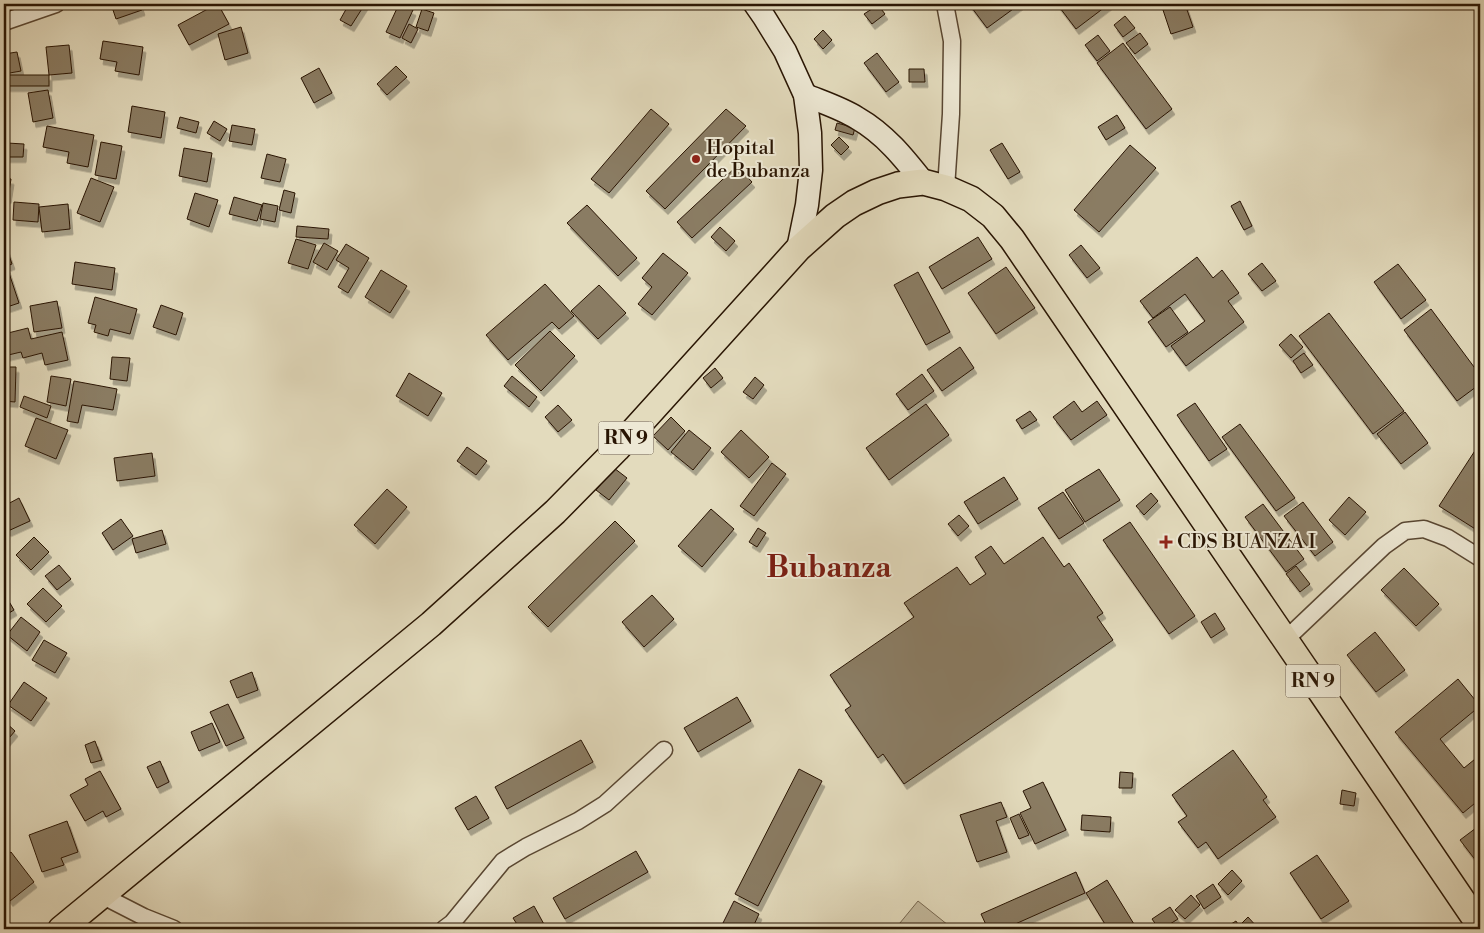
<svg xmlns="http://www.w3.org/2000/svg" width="1484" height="933" font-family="'Libre Bodoni',serif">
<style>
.green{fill:#c3b99d;stroke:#766750}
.building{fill:#8a7c64;stroke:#291503;filter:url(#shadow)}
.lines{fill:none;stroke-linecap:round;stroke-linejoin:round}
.minor-casing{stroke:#584632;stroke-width:19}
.secondary-casing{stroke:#291503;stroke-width:25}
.primary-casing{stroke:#291503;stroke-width:28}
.minor{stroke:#ede8d4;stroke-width:16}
.secondary{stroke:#ede8d4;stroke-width:22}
.primary{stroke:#e3dbbd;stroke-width:25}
.poi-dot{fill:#8f2418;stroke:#ede8d4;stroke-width:2}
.labels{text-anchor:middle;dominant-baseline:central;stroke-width:4;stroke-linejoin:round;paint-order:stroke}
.shield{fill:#ede8d4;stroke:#645442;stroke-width:1}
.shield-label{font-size:19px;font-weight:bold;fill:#291503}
.poi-label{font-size:20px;fill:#291503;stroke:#ede8d4;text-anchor:start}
.town-label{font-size:30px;font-weight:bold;fill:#7a1f14;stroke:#ede8d4}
</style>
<defs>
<filter id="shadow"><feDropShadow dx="3" dy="5.5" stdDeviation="0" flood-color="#0004"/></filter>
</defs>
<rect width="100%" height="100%" fill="#e3dbbd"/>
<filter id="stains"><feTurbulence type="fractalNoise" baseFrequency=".004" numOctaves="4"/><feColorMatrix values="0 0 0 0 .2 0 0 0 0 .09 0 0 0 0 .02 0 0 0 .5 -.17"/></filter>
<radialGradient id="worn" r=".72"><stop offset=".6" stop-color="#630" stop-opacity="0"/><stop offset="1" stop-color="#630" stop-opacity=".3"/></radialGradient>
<path class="green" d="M918 901 953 929H895Z"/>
<g class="building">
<path d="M111 4H140L142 10 116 19Z"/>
<path d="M217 4H218L229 24 189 45 178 25Z"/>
<path d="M349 4H365L351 26 340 20Z"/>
<path d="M399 4 413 10 400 38 386 32Z"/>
<path d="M969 4H1020L987 28Z"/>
<path d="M1057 4H1109L1076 29Z"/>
<path d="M1161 4H1185L1193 27 1171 34Z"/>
<path d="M878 5 885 14 872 24 864 14Z"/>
<path d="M422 9 434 13 428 31 416 27Z"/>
<path d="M1125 16 1135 28 1123 37 1114 25Z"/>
<path d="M409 24 418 29 411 43 402 38Z"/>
<path d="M241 27 248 53 225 60 218 34Z"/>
<path d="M823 30 832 40 823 49 814 39Z"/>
<path d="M1140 33 1148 44 1135 54 1126 43Z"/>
<path d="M1098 35 1110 51 1097 61 1085 45Z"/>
<path d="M103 41 143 47 139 75 115 71 117 62 100 59Z"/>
<path d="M1123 43 1172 109 1146 129 1097 63Z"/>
<path d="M69 45 72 73 49 75 46 47Z"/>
<path d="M17 52 21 71 4 74V54Z"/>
<path d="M877 53 899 82 886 92 864 63Z"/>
<path d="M396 66 407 77 387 95 377 84Z"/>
<path d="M319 68 332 93 314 103 301 78Z"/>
<path d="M909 69H924L925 82H909Z"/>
<rect x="7" y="75" width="42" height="11"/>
<path d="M48 90 53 118 33 122 28 93Z"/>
<path d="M132 106 165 112 161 138 128 132Z"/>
<path d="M651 109 669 124 609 193 591 179Z"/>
<path d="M726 109 746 126 665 209 646 191Z"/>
<path d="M1117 115 1125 128 1106 140 1098 127Z"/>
<path d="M180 117 199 122 196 133 177 128Z"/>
<path d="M214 121 227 129 220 141 207 133Z"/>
<path d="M837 123 855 128 853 135 835 130Z"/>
<path d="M232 125 255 129 252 145 229 141Z"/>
<path d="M47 126 94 135 88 167 67 163 69 152 43 147Z"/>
<path d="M839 137 849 147 841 155 831 145Z"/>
<path d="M101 142 122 146 116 179 95 175Z"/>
<path d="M7 143 24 144 23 157H6Z"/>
<path d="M1002 143 1020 172 1008 179 990 150Z"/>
<path d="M1130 145 1156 168 1099 232 1074 210Z"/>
<path d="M184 148 212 153 207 182 179 176Z"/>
<path d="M267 154 286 159 280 182 261 178Z"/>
<path d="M737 166 752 182 692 238 677 222Z"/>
<path d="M4 178 11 179 8 198 4 197Z"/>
<path d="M91 178 114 187 100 222 77 213Z"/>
<path d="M284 190 295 193 291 213 279 210Z"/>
<path d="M195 193 218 200 209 227 187 219Z"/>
<path d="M234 197 262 205 257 221 229 214Z"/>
<path d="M1240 201 1252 226 1244 230 1231 206Z"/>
<path d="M14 202 39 204 38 222 13 220Z"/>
<path d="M263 203 278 206 275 222 260 219Z"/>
<path d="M68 204 70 229 42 232 39 207Z"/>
<path d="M587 205 637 258 618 276 567 223Z"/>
<path d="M297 226 329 229 328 239 296 237Z"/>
<path d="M720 227 735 241 726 251 711 237Z"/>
<path d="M978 237 992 259 942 289 929 267Z"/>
<path d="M296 239 316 245 308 269 288 263Z"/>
<path d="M324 243 338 251 327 270 313 262Z"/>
<path d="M4 244H5L12 264 4 267Z"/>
<path d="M346 244 369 258 348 293 338 287 349 268 336 260Z"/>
<path d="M1081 245 1100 268 1087 278 1069 255Z"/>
<path d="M663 253 688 273 652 315 638 304 652 287 642 278Z"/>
<path d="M1197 257 1213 278 1222 270 1239 293 1228 301 1244 322 1186 366 1171 346 1205 321 1185 294 1153 318 1140 301Z"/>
<path d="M75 262 115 268 112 290 72 284Z"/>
<path d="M1262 263 1276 281 1262 291 1248 274Z"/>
<path d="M1398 264 1426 300 1401 319 1374 282Z"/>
<path d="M7 267 19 303 4 308V268Z"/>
<path d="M1006 267 1035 308 996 334 968 293Z"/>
<path d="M381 270 407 286 390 313 365 297Z"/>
<path d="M918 272 950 332 926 345 894 285Z"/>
<path d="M545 284 574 316 559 329 552 322 508 360 486 335Z"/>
<path d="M599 285 626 313 598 339 571 311Z"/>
<path d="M95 297 137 309 130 334 110 329 108 336 94 332 96 325 88 323Z"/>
<path d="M57 301 62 328 34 332 30 306Z"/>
<path d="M161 305 183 313 176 335 153 327Z"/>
<path d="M1170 307 1188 332 1166 347 1148 322Z"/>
<path d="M1431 309 1480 375V384L1457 401 1404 330Z"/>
<path d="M1329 313 1404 411 1373 434 1299 336Z"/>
<path d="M28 328 31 339 62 332 68 360 45 365 42 353 23 358 21 352 4 356V334Z"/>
<path d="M550 331 575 356 541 391 515 365Z"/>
<path d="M1291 334 1303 347 1291 358 1279 345Z"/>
<path d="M960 347 974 368 942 391 927 370Z"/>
<path d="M1304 353 1313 365 1301 373 1293 361Z"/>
<path d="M112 357 130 358 127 381 110 379Z"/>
<path d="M4 367H16L15 402 4 401Z"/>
<path d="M715 368 723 378 711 388 703 378Z"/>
<path d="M409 373 442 393 428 416 396 396Z"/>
<path d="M922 374 934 391 908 410 896 394Z"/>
<path d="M51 376 71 379 66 406 47 402Z"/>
<path d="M512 376 537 397 529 407 504 386Z"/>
<path d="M755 377 764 385 753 399 743 392Z"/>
<path d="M74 381 117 389 113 410 82 405 78 423 67 421Z"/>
<path d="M24 396 51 406 47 418 20 407Z"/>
<path d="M1074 401 1082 412 1097 401 1107 415 1071 440 1053 417Z"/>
<path d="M1195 403 1227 449 1209 461 1177 415Z"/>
<path d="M926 404 949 435 889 480 866 448Z"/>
<path d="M558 405 572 420 558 432 545 417Z"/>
<path d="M1030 411 1037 420 1022 429 1016 420Z"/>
<path d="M1405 412 1428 443 1401 464 1377 434Z"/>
<path d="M671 417 685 431 668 450 653 436Z"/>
<path d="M36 418 68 430 56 459 25 446Z"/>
<path d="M1240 424 1295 498 1276 511 1222 437Z"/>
<path d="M689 430 711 448 693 470 671 452Z"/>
<path d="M741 430 769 457 749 478 721 452Z"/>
<path d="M1478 446 1480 447V532L1439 506Z"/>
<path d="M467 447 487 461 476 475 457 461Z"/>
<path d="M152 453 155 476 117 481 114 458Z"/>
<path d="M772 463 786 474 754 516 740 506Z"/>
<path d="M614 468 627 478 609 500 596 490Z"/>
<path d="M1099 469 1120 500 1085 522 1065 490Z"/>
<path d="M1004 477 1018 499 978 524 964 502Z"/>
<path d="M387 489 407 507 375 544 354 525Z"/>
<path d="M1063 492 1084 523 1059 539 1038 508Z"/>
<path d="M1151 493 1158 501 1144 515 1136 506Z"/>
<path d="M1349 497 1366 512 1345 535 1329 520Z"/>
<path d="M19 498 30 521 8 531 4 522V506Z"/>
<path d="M1303 502 1333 542 1315 556 1284 516Z"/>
<path d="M1263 504 1304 559 1286 572 1245 517Z"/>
<path d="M711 509 734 529 702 567 678 546Z"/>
<path d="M959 515 969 526 958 536 948 524Z"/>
<path d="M121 519 133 536 113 550 102 533Z"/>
<path d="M615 521 635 541 548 627 528 607Z"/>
<path d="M1130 522 1195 616 1169 634 1103 540Z"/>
<path d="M758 528 766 533 757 547 749 542Z"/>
<path d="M162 530 166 544 136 553 132 539Z"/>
<path d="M34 537 49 552 31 570 16 555Z"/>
<path d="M1043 537 1064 567 1069 563 1103 613 1097 617 1113 640 904 784 883 754 878 758 845 710 851 706 830 675 914 617 904 603 957 567 970 585 986 574 975 557 991 546 1004 564Z"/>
<path d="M59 565 71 579 57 590 45 576Z"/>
<path d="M1296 566 1310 584 1300 592 1286 574Z"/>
<path d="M1404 568 1439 604 1416 626 1381 590Z"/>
<path d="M43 588 62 606 46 622 27 604Z"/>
<path d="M4 593 14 610 4 616Z"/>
<path d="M652 595 674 619 644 647 622 622Z"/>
<path d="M1215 613 1225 629 1211 638 1201 622Z"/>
<path d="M21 617 40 632 27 651 7 635Z"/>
<path d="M1375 632 1405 670 1376 692 1347 655Z"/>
<path d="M44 640 67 653 55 673 32 660Z"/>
<path d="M252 672 258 690 237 698 230 681Z"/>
<path d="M1458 679 1480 706 1440 739 1464 768 1480 755V799L1463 813 1395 732Z"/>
<path d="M24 682 47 698 31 721 8 705Z"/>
<path d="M737 697 751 721 698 752 684 728Z"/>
<path d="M228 704 244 738 226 746 210 712Z"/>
<path d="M4 721 15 731 4 744Z"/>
<path d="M212 723 220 742 199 751 191 732Z"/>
<path d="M581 740 593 762 507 809 495 787Z"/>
<path d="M95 741 102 760 91 763 85 745Z"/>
<path d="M1233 750 1267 797 1263 800 1276 817 1218 859 1206 842 1198 848 1178 822 1187 816 1172 795Z"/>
<path d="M160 761 169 782 157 788 147 767Z"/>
<path d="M799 769 822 781 758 906 735 894Z"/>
<path d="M100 771 121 809 106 817 103 811 85 821 70 795 88 785 85 779Z"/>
<path d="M1120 772 1133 773 1132 788H1119Z"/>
<path d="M1043 782 1066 830 1035 844 1020 813 1031 808 1023 791Z"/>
<path d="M1342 790 1356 793 1354 806 1340 804Z"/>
<path d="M476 796 489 818 468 830 455 808Z"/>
<path d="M1001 802 1007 817 996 821 1007 852 977 862 960 815Z"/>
<path d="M1019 814 1029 835 1019 839 1010 818Z"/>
<path d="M1082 815 1111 817 1110 832 1081 830Z"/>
<path d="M67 821 78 852 61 858 64 865 42 872 29 835Z"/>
<path d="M1480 825V866L1460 840Z"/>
<path d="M636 851 648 872 565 919 553 898Z"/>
<path d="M11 852 34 882 10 901 4 893V857Z"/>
<path d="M1317 855 1349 901 1321 919 1290 873Z"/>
<path d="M1232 870 1242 881 1228 895 1218 884Z"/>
<path d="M1076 872 1085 893 1004 929H988L981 914Z"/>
<path d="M1107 880 1137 929H1108L1086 893Z"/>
<path d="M1213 884 1221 897 1204 909 1196 896Z"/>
<path d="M1191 895 1200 905 1185 919 1175 910Z"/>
<path d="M734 901 759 914 752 929H720Z"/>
<path d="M534 906 546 928 543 929H520L513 918Z"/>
<path d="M1170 907 1178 919 1162 929H1159L1152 919Z"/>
<path d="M1248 917 1258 928 1257 929H1247L1242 923Z"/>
<path d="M1236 921 1241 929H1223Z"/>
</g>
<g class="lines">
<defs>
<g id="minor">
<path d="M945 4 952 41 951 114 946 188"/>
<path d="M4 22 56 4"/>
<path d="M1285 640 1384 546 1405 531 1424 529 1448 538 1480 558"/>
<path d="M103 896 144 917 174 929"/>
<path d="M444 929 452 923 503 861 526 847 578 821 605 804 664 750"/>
</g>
<g id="secondary">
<path d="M755 4 764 17 785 51 805 95 810 133 811 170 807 205 798 249"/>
<path d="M805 95C822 102 841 108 857 118 885 134 904 158 923 182"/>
</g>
<path id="primary" d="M61 929 431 624 555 512 617 449 798 249 835 216 854 203 877 192 898 185 923 182 946 188 971 199 993 216 1012 239C1169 467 1324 697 1480 926"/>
</defs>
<use href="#minor" class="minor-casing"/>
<use href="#secondary" class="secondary-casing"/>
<use href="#primary" class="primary-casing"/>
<use href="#minor" class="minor"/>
<use href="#secondary" class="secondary"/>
<use href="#primary" class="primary"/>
</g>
<g class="poi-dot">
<circle cx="696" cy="159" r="5"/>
<path d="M1163.5 534.5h5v5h5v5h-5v5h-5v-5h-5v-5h5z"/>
</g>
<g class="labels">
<g class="shield">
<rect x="598.5" y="421.5" width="55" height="33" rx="4"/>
<rect x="1285.5" y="664.5" width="55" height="33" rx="4"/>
</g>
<g class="shield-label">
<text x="626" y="438">RN 9</text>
<text x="1313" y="681">RN 9</text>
</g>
<g class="poi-label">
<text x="706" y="148">Hopital<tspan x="706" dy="23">de Bubanza</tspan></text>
<text x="1177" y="542">CDS BUANZA I</text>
</g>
<g class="town-label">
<text x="829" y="568">Bubanza</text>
</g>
</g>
<rect width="1484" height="933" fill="none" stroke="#e3dbbd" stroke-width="20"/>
<rect x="5" y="5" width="1474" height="923" fill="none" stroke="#291503" stroke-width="2.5"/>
<rect x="10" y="10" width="1464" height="913" fill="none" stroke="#291503"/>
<rect width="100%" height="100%" filter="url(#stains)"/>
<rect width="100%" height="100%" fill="url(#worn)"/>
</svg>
